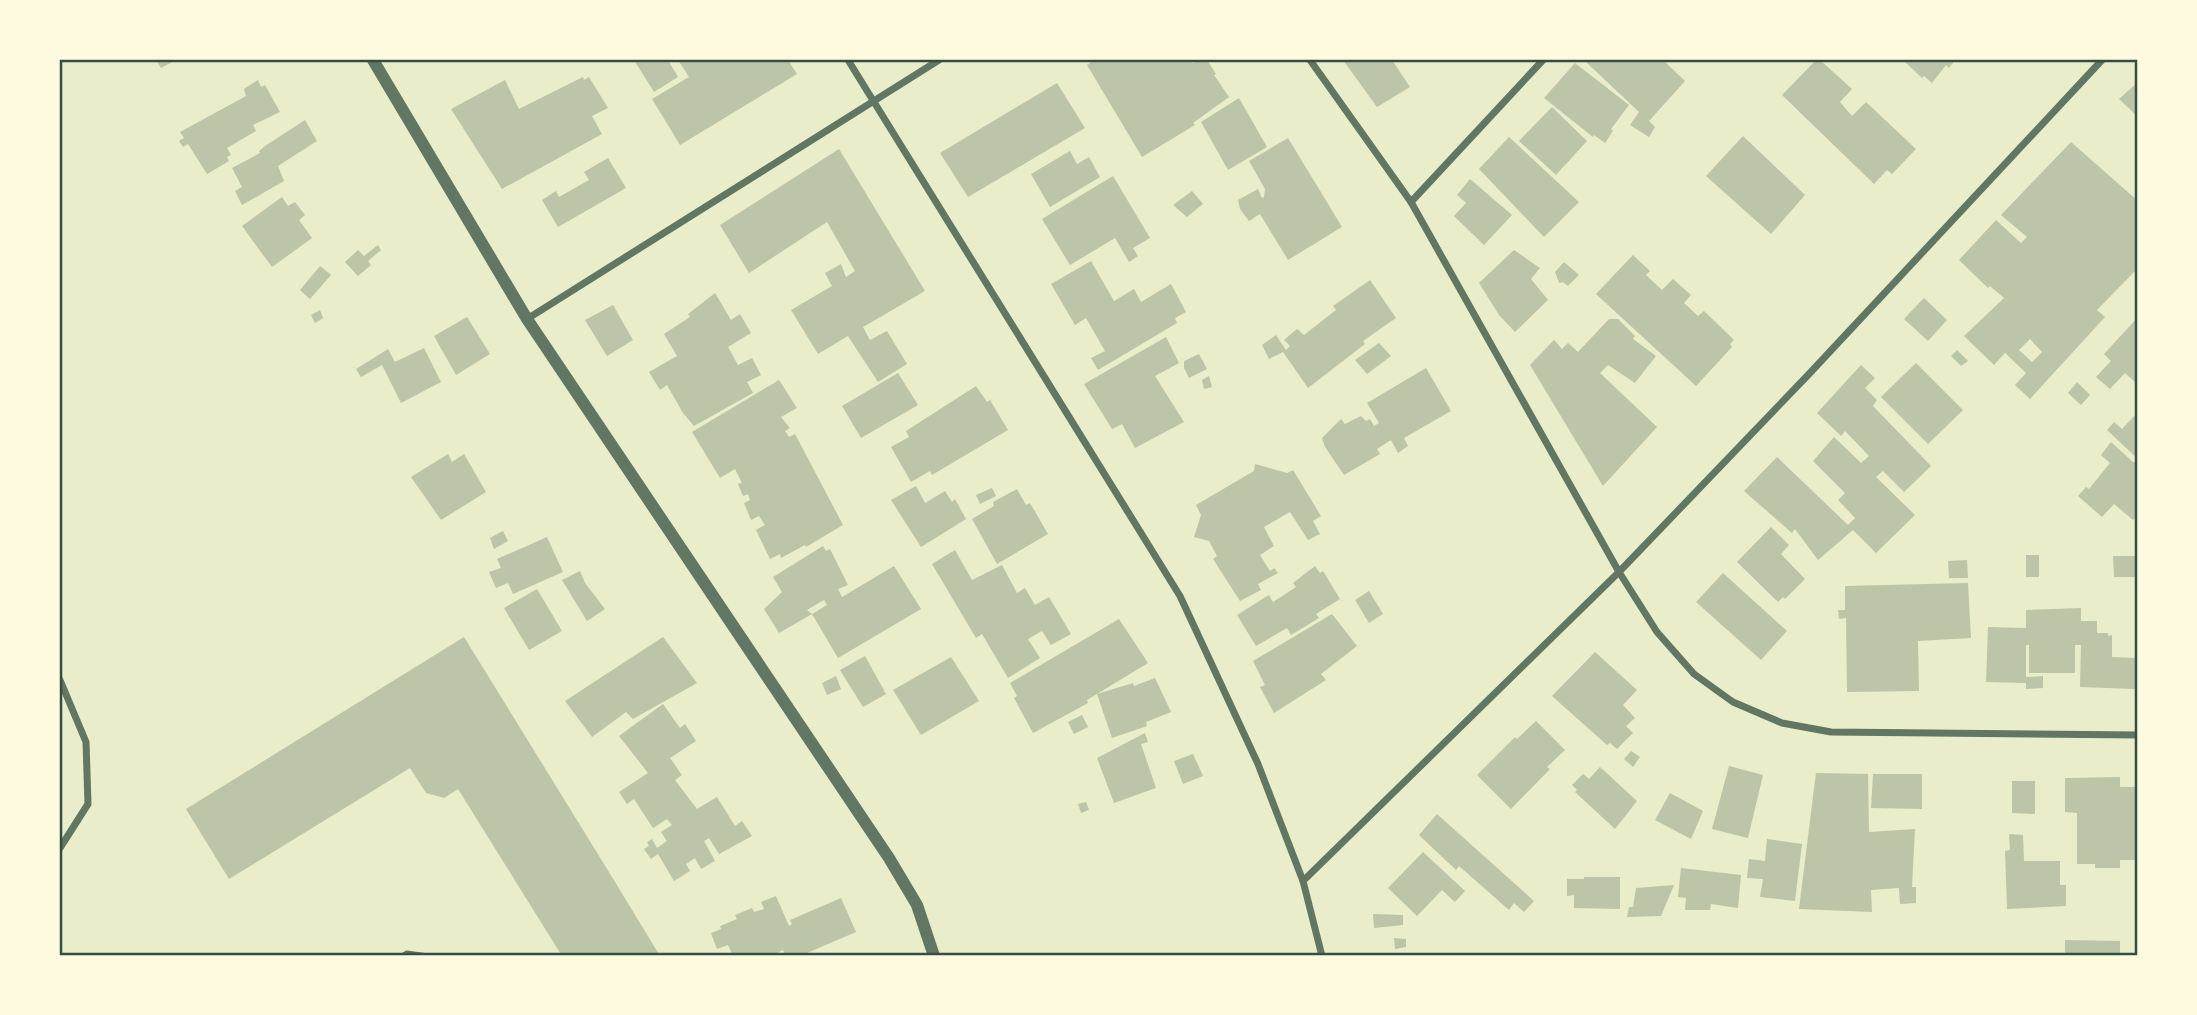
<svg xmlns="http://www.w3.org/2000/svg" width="2197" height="1015" font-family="Helvetica,sans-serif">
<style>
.building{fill:#bcc5a7;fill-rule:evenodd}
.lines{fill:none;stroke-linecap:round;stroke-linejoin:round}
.service{stroke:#617663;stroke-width:5}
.minor{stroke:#617663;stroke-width:7}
.tertiary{stroke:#617663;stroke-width:12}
.neatline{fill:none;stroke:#344e41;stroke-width:2.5}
</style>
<rect width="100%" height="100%" fill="#e9edc9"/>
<g class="building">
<path d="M156 60H176L161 68Z"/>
<path d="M634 60H668L678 77 654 92Z"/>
<path d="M678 60H788L797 74 680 145 652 99 689 77Z"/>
<path d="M1095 60H1191L1193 63 1199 60H1207L1216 74 1214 75 1229 97 1193 123 1195 125 1142 157 1087 65Z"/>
<path d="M1343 60H1392L1410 87 1377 107Z"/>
<path d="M1589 60H1663L1685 81 1649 121 1655 127 1649 137 1630 125 1639 112 1586 62Z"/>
<path d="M1816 60H1820L1852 89 1840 102 1852 116 1866 102 1916 149 1892 174 1887 170 1874 184 1782 95Z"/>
<path d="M1903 60H1955L1949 68 1946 65 1932 83 1924 76 1922 78Z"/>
<path d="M1575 63 1629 105 1611 129 1613 131 1605 143 1594 135 1593 137 1544 98Z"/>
<path d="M583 77 584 80 589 77 608 108 592 116 602 134 502 189 451 109 505 80 519 109Z"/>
<path d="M258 80 261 87 265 85 280 112 253 125 256 131 227 148 231 155 227 157 229 161 207 174 188 144 183 147 179 141 184 138 180 132 246 96 244 89Z"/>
<path d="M2138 82V117L2119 99Z"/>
<path d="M1057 83 1085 128 968 197 940 153Z"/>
<path d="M1239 98 1267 147 1228 170 1201 122Z"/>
<path d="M1552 107 1587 141 1556 175 1519 141Z"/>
<path d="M305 120 317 141 278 166 284 181 242 205 235 191 242 187 232 168 260 153 259 151 265 146Z"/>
<path d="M1743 136 1805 195 1771 234 1706 176Z"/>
<path d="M1509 137 1579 202 1544 237 1479 169Z"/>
<path d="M1288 138 1342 227 1288 260 1260 214 1249 221 1240 209 1238 200 1258 189 1262 198 1264 197 1265 189 1249 161Z"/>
<path d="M2071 142 2138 201V268L2097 310 2105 317 2030 399 2015 385 2026 373 2005 353 1994 365 1964 336 2004 298 1990 286 1988 288 1959 260 1996 220 2021 243 2027 237 2001 215ZM2030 339 2042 352 2032 362 2019 350Z"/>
<path d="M839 149 925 291 863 327 870 340 887 331 907 364 878 382 848 336 818 354 791 310 832 286 825 273 841 264 846 277 855 271 827 222 749 273 720 225Z"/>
<path d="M1070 151 1077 164 1089 157 1100 177 1050 207 1031 174Z"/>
<path d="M608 158 626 188 558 227 542 200 556 191 559 197 589 180 584 172Z"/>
<path d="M1113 176 1150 238 1133 248 1138 256 1129 262 1115 238 1070 265 1042 219Z"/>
<path d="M1470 179 1512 215 1484 245 1454 216 1466 203 1457 195Z"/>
<path d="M1192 191 1203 204 1187 217 1173 205Z"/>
<path d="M282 197 288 206 295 202 305 215 299 220 312 238 272 267 242 226Z"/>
<path d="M378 245 381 250 368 261 371 265 358 276 345 262 358 250 364 256Z"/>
<path d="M1514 250 1540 268 1531 279 1548 300 1515 332 1499 315 1479 283Z"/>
<path d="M1633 255 1650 271 1646 275 1662 290 1673 279 1691 295 1684 303 1698 316 1704 311 1734 340 1730 344 1732 347 1696 386 1596 294Z"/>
<path d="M1091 261 1114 301 1134 289 1141 302 1171 284 1186 312 1175 318 1177 323 1098 370 1091 358 1105 351 1086 318 1075 325 1051 284Z"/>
<path d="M1564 262 1579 275 1568 286 1563 282 1559 283 1555 272Z"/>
<path d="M320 266 331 275 310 299 300 290Z"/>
<path d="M1370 280 1396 318 1363 341 1365 344 1308 388 1283 352 1269 359 1262 345 1276 335 1286 350 1290 346 1284 340 1297 329 1304 335 1336 310 1333 306Z"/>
<path d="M715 293 731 320 740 314 751 333 728 347 738 365 752 358 761 375 747 382 753 393 694 426 683 413 667 385 660 390 649 372 677 356 664 334 690 317 688 314Z"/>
<path d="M1924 298 1947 320 1928 341 1904 319Z"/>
<path d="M613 305 633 340 607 356 585 320Z"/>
<path d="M320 310 323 318 315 323 311 315Z"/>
<path d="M467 317 490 354 456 375 434 336Z"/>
<path d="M2138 317V385L2125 373 2110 389 2096 377 2111 361 2104 354Z"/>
<path d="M1609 319H1618L1635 336 1633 339 1656 356 1635 383 1608 365 1600 373 1657 427 1603 486 1530 365 1554 340 1562 349 1568 343 1578 352Z"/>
<path d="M1166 337 1179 363 1155 376 1184 422 1135 448 1122 424 1112 429 1084 384Z"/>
<path d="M1379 343 1391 356 1367 374 1355 360Z"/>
<path d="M424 348 441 382 401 403 382 365 361 377 356 369 388 349 395 362Z"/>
<path d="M1957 350 1968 361 1961 366 1951 356Z"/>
<path d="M1199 354 1207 369 1189 378 1184 368V361Z"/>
<path d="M1916 363 1963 410 1928 444 1881 397Z"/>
<path d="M1861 365 1875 378 1865 388 1877 400 1873 406 1931 466 1904 492 1883 471 1876 477 1915 515 1876 553 1853 530 1818 560 1795 529 1792 533 1744 491 1777 457 1848 525 1855 518 1838 500 1845 493 1813 461 1834 437 1861 463 1869 456 1845 431 1841 436 1817 413Z"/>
<path d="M1426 368 1451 411 1404 438 1408 446 1398 453 1391 440 1377 449 1380 454 1344 475 1325 447 1322 438 1341 419 1345 424 1361 416 1366 421 1370 419 1374 426 1379 423 1367 403Z"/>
<path d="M898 373 918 405 861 438 842 406Z"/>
<path d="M1209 376 1212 387 1204 389 1202 380Z"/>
<path d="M779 380 797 408 781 417 790 428 785 431 789 437 795 434 843 525 806 547 805 545 781 558 780 554 770 559 756 530 765 525 759 516 751 520 744 503 750 500 748 494 743 496 738 484 742 483 735 469 720 478 692 432Z"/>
<path d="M2077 382 2090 395 2081 405 2068 393Z"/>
<path d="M976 386 987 402 990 400 1008 430 932 475 930 471 911 482 891 447 909 437 906 431Z"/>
<path d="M2138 412V459L2107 430 2114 422 2122 429Z"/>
<path d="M2111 442 2133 462 2138 463V515L2133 520 2114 504 2102 517 2078 496 2086 487 2089 489 2110 463 2101 455Z"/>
<path d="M448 454 452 462 464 454 486 492 441 520 411 477Z"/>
<path d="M1255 464 1287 473 1293 470 1321 516 1313 521 1320 534 1308 540 1290 512 1264 527 1274 546 1260 555 1270 571 1274 568 1278 573 1258 584 1261 590 1240 601 1213 559 1217 556 1209 541 1194 537 1201 515 1196 505 1254 471Z"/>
<path d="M916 486 925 503 945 491 952 502 955 499 966 519 921 547 891 500Z"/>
<path d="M992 488 996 496 980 504 976 495Z"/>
<path d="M1017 489 1026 505 1030 503 1048 534 997 564 972 519 994 506 993 502Z"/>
<path d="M1771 527 1789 545 1781 554 1805 579 1785 599 1783 597 1778 602 1737 562Z"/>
<path d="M503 531 508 541 494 549 490 538Z"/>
<path d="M547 537 563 572 513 594 508 583 496 588 489 572 501 568 497 559Z"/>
<path d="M823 546 826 551 830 549 848 585 838 589 842 597 894 566 921 609 838 658 812 614 827 605 824 600 807 610 812 614 779 633 764 609 782 592 773 577Z"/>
<path d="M955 550 972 580 1002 565 1017 593 1025 588 1035 605 1049 597 1071 634 1051 645 1042 631 1028 639 1040 658 1008 678 982 634 976 638 932 564Z"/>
<rect x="2026" y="555" width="13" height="22"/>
<path d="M2113 556H2135V577H2114Z"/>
<path d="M1967 560 1968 578H1949L1948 561Z"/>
<path d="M1315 566 1320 573 1323 571 1340 599 1316 614 1319 618 1291 635 1287 628 1256 646 1237 615 1269 595 1273 602 1296 587 1293 583Z"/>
<path d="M580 571 585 583 605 609 587 621 562 580Z"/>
<path d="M1723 573 1787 631 1761 660 1696 602Z"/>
<path d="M1968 583 1971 638 1918 641 1919 691 1847 692 1846 618 1839 619 1838 610H1845V586Z"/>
<path d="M537 589 562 631 529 650 504 608Z"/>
<path d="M1369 591 1383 614 1369 623 1355 600Z"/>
<path d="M2081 608V621H2097V633H2108V636L2112 635V657L2135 658V689L2080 687 2081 645H2075V673H2029V645H2026V677L2043 676V688L2026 689V683L1986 682 1988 627 2026 628V610Z"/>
<path d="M1332 614 1357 646 1321 674 1326 680 1274 713 1260 687 1265 685 1253 661Z"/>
<path d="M1119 619 1148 663 1087 700 1088 703 1033 733 1014 698 1017 696 1010 683Z"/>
<path d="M464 637 612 877 660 956H562L458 789 444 798 426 793 410 768 229 879 186 809Z"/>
<path d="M663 637 697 683 633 719 626 712 592 737 565 701Z"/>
<path d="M1595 652 1637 690 1623 705 1635 718 1626 726 1633 733 1617 749 1610 743 1607 745 1552 696Z"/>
<path d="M865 656 886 694 863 707 840 670Z"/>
<path d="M951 657 979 701 921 735 893 690Z"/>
<path d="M836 676 841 689 827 695 822 683Z"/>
<path d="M1155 678 1171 712 1146 722 1147 726 1112 738 1097 694 1133 683 1134 686Z"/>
<path d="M663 704 680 728 685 724 696 741 670 758 682 775 675 780 697 809 717 797 735 826 742 821 752 836 719 854 709 838 704 841 715 861 701 869 695 858 686 864 690 871 674 881 658 854 651 859 644 849 649 846 647 842 652 839 657 848 667 841 661 832 672 825 667 819 653 828 634 799 627 804 619 792 648 773 619 736Z"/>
<path d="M1082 715 1088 727 1074 734 1068 722Z"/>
<path d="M1536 721 1565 750 1547 767 1550 769 1511 809 1477 775 1515 737 1517 739Z"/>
<path d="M1145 733 1148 742 1141 744 1156 788 1114 803 1097 758Z"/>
<path d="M1631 751 1640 757 1633 767 1624 759Z"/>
<path d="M1193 754 1203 776 1183 784 1174 761Z"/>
<path d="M1729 766 1763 775 1748 838 1712 829Z"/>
<path d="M1600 767 1637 801 1615 829 1575 792 1577 790 1572 785 1583 774 1589 779Z"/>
<path d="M1816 773 1868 774 1869 832 1915 829 1912 887H1916V903L1900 904 1899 888 1871 890 1872 912 1799 909Z"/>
<path d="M1873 774H1922V809L1871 808Z"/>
<path d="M2120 777V787H2138V860H2120V868H2095V864H2077V813L2065 812V778Z"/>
<path d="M2012 781H2035V814L2012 813Z"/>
<path d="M1670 793 1703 811 1691 839 1655 820Z"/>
<path d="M1086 802 1089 810 1081 813 1078 804Z"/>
<path d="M1437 814 1534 901 1524 912 1514 903 1509 910 1459 866 1456 870 1419 835Z"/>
<path d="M2009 834 2023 835 2024 861H2060V885H2066V906L2007 909 2005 851 2010 850Z"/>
<path d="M1767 839 1802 844 1795 901 1760 897 1763 879 1747 878 1749 859 1765 861Z"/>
<path d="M1423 852 1465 891 1455 902 1442 890 1417 916 1388 888Z"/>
<path d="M1681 868 1741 875 1738 908 1711 904 1710 910H1685L1686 898 1678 897Z"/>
<path d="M1584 877H1620V909L1574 908V895L1567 896V879H1584Z"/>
<path d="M1674 885 1661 916 1627 917 1629 907H1633L1636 888Z"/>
<path d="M776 896 789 926 792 924 790 920 841 898 856 932 800 956H786L783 950 771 956H733L728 945 717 949 711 933 721 929 720 926 737 919 735 915 752 908 754 912 764 909 761 902Z"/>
<path d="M1373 914 1403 915V925L1374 928Z"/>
<path d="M1394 938 1406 939V947L1395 949Z"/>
<path d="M2065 940 2120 941V956H2065Z"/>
</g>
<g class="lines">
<path class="service" d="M402 956 407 953 428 956"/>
<g class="minor">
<path d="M848 60 1180 596 1258 764 1303 881 1322 956"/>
<path d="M1310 60 1411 202 1619 572 1657 632 1694 674 1733 702 1782 723 1831 732 2138 735"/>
<path d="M1411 202 1543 60"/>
<path d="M527 319 939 60"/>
<path d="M60 680 86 742 88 804 60 848"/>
<path d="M1303 881 1619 572 1809 374 2102 60"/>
</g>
<path class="tertiary" d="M373 60 527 319 889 858 917 905 934 956"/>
</g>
<rect width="2197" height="1015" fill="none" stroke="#fefae0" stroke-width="122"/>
<rect x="61" y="61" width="2075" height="893" class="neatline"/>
</svg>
